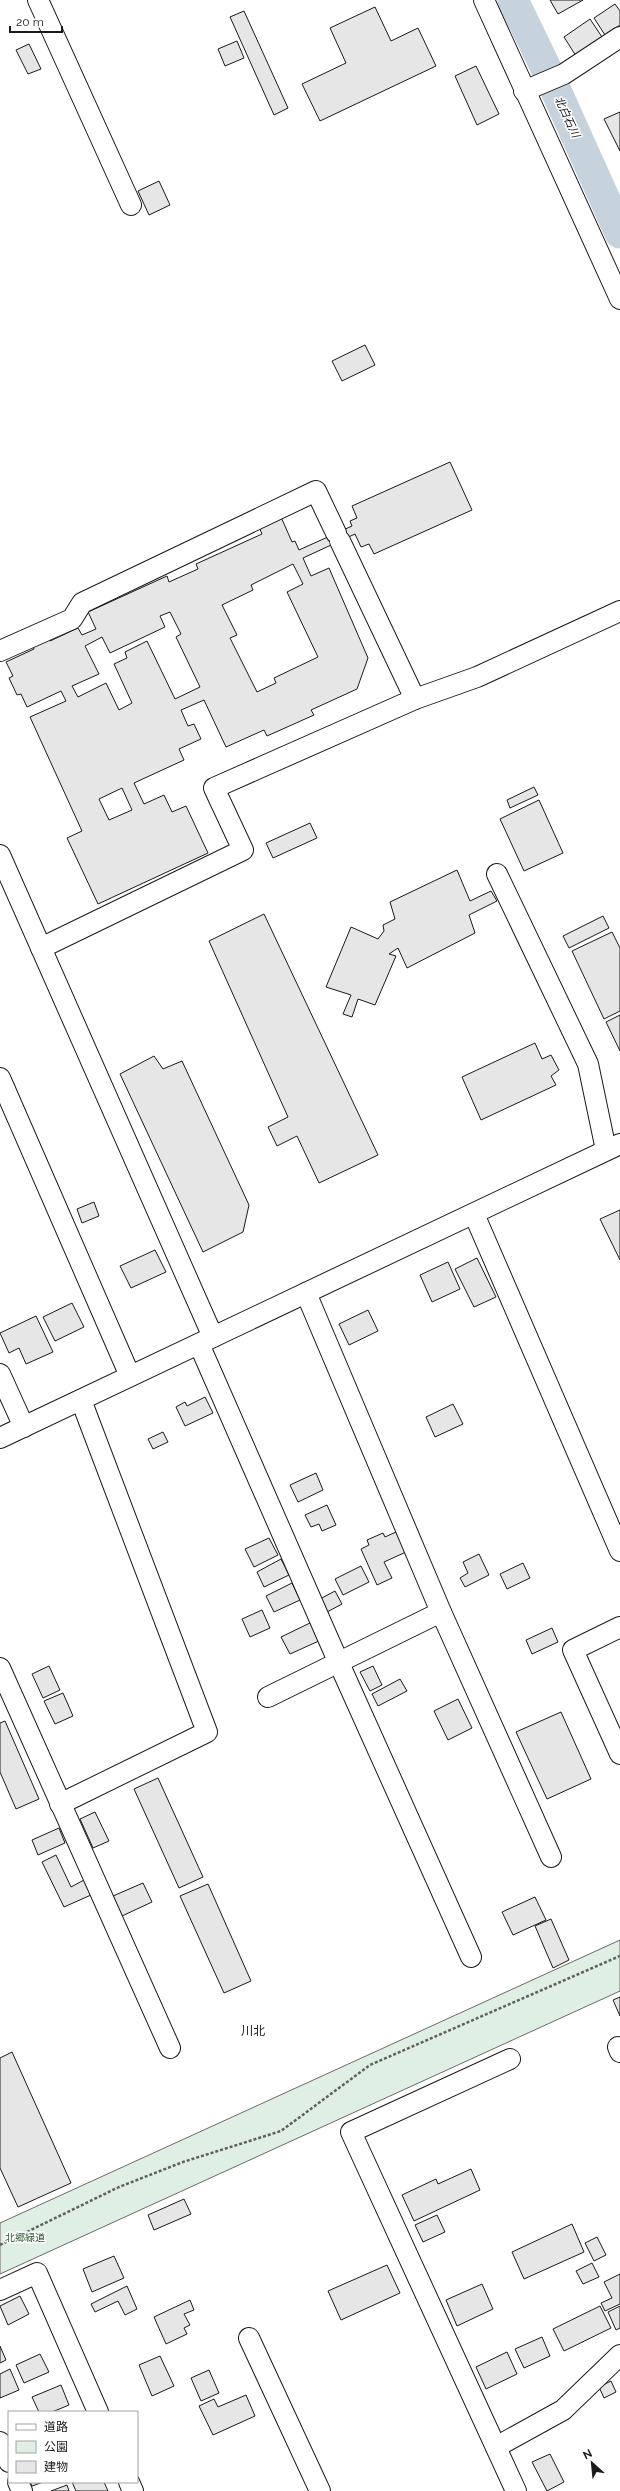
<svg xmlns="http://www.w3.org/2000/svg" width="620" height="2491" font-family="Raleway,'Noto Sans JP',sans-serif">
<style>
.green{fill:#e0efe3;stroke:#6a6a6a}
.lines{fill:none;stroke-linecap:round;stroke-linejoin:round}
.river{stroke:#c6d2dc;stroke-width:31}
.building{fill:#e6e6e6;stroke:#1a1a1a;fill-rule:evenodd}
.minor-casing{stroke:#1a1a1a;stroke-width:22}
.path{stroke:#5f5f5f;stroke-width:2.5;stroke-dasharray:3 2;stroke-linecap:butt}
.minor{stroke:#fff;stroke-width:20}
.labels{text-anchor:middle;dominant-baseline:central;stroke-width:3;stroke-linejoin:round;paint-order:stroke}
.park-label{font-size:10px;fill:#2b5a34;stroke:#fff}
.water-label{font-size:11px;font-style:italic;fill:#1a1a1a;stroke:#fff}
.quarter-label{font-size:12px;fill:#1a1a1a;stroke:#fff}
</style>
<rect width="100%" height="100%" fill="#fff"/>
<path class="green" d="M620 1940V1991L0 2274V2223Z"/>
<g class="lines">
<path class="river" d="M513 0 544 64 620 233"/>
</g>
<g class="building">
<path d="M550 0H583L558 14Z"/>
<path d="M615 4 620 11V25L605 35 594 18Z"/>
<path d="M375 7 391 41 418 28 436 66 320 121 302 84 346 63 330 28Z"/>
<path d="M244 11 288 108 274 115 230 17Z"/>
<path d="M590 19 602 37 576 56 564 37Z"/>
<path d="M237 41 244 58 225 66 218 49Z"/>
<path d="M29 44 41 69 28 74 16 50Z"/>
<path d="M476 66 499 114 477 125 455 76Z"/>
<path d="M620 112V151L604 119Z"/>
<path d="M159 181 170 205 149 215 138 191Z"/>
<path d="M365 345 375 365 342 381 332 361Z"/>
<path d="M450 462 472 510 374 554 369 544 361 547 355 534 303 558 311 576 329 568 368 658 357 689 311 710 314 715 267 736 264 730 226 747 204 700 181 710 188 726 194 724 201 739 179 749 184 760 134 783 144 804 164 795 172 812 186 806 208 853 98 904 67 838 82 831 30 717 66 701 61 691 27 707 21 694 17 695 9 678 13 676 6 662 34 649 33 646 49 638 50 641 78 628 82 635 96 629 88 612 167 576 169 582 198 569 196 564 262 534 259 527 281 517 292 542 295 541 299 550 352 526 350 521 357 518 352 506ZM293 564 303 584 287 592 318 657 274 678 276 683 257 692 230 638 237 635 222 605 253 590 251 585ZM170 612 181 634 176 637 200 687 175 699 147 641 125 652 127 658 114 664 132 703 119 710 106 683 78 697 72 686 99 674 85 646 102 637 110 653 165 627 160 616ZM122 788 132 810 109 820 99 799Z"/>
<path d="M534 787 538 795 510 808 507 800Z"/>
<path d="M539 800 563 853 524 871 500 819Z"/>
<path d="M310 823 317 838 273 858 266 843Z"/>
<path d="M457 870 470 901 491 891 497 901 469 915 475 933 407 968 398 948 389 954 396 956 375 1005 358 999 352 1017 343 1014 351 995 326 987 351 927 378 939 384 931 383 925 395 919 390 902Z"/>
<path d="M264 914 378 1155 319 1183 297 1136 277 1146 268 1127 288 1117 209 941Z"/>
<path d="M603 916 609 928 569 948 563 936Z"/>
<path d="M612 932 620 948V1011L604 1019 572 951Z"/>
<path d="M620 1015V1051L606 1022Z"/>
<path d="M535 1043 542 1059 551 1055 559 1070 551 1076 556 1085 481 1120 462 1077Z"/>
<path d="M154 1056 163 1069 182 1061 249 1205 243 1232 203 1252 120 1074Z"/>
<path d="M94 1202 99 1216 82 1223 77 1209Z"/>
<path d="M620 1210V1260L600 1219Z"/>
<path d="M155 1250 166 1272 131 1288 120 1266Z"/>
<path d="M477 1258 496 1297 474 1307 455 1269Z"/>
<path d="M448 1262 460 1289 432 1302 420 1275Z"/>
<path d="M72 1303 84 1327 55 1341 43 1317Z"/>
<path d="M368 1310 378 1331 349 1345 339 1324Z"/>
<path d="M36 1316 53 1352 26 1364 19 1348 9 1353 0 1333Z"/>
<path d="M205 1397 213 1413 185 1426 176 1407 185 1402 187 1406Z"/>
<path d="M453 1404 463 1424 435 1437 426 1417Z"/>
<path d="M163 1432 168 1442 153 1449 148 1439Z"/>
<path d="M316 1473 323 1490 298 1502 290 1485Z"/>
<path d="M327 1505 336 1525 322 1531 319 1524 311 1527 305 1515Z"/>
<path d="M396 1532 406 1552 384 1562 392 1578 377 1585 361 1549 369 1545 367 1540 383 1533 385 1537Z"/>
<path d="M269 1538 278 1555 254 1567 245 1549Z"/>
<path d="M479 1554 489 1575 465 1587 460 1578 468 1573 463 1562Z"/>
<path d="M281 1559 289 1575 264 1587 257 1572Z"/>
<path d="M523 1563 530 1578 507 1589 500 1574Z"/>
<path d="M361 1566 369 1582 343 1595 335 1579Z"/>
<path d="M292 1583 300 1600 274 1612 266 1596Z"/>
<path d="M335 1591 342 1604 327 1612 320 1599Z"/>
<path d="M262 1610 270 1628 250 1637 242 1619Z"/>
<path d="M312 1622 321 1640 290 1654 281 1637Z"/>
<path d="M552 1628 558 1642 532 1654 526 1640Z"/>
<path d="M49 1666 60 1690 43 1698 32 1674Z"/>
<path d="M373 1666 382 1685 370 1691 360 1672Z"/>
<path d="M400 1679 407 1691 378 1706 372 1694Z"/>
<path d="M63 1693 73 1716 55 1724 44 1701Z"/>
<path d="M458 1699 472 1728 448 1740 434 1711Z"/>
<path d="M561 1712 591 1779 547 1799 516 1732Z"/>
<path d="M5 1721 39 1799 16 1809 0 1772V1723Z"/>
<path d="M158 1778 203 1877 179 1888 134 1789Z"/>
<path d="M95 1812 109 1841 93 1848 80 1819Z"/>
<path d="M59 1828 65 1843 38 1855 32 1840Z"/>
<path d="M56 1855 71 1887 84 1880 91 1895 64 1907 42 1862Z"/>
<path d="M143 1883 152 1902 122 1916 113 1896Z"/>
<path d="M208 1884 251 1981 224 1993 180 1896Z"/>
<path d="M535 1897 546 1920 513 1935 502 1912Z"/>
<path d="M551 1919 569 1960 553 1968 535 1926Z"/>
<path d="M620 1997V2016L613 2000Z"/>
<path d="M12 2052 71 2183 18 2207 0 2168V2058Z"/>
<path d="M471 2169 480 2190 414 2221 402 2195 436 2179 438 2184Z"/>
<path d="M184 2199 191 2214 154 2230 148 2215Z"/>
<path d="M437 2215 445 2232 423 2242 415 2225Z"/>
<path d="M572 2224 584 2252 524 2279 512 2252Z"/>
<path d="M597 2237 606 2255 594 2261 585 2243Z"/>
<path d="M114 2256 124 2278 92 2292 83 2269Z"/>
<path d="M592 2263 599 2277 583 2284 576 2271Z"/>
<path d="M387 2265 400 2293 341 2320 328 2291Z"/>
<path d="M620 2274V2304L605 2311 601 2303 612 2298 604 2282Z"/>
<path d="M482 2284 493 2309 457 2326 446 2300Z"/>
<path d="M127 2286 137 2309 125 2315 118 2301 95 2312 91 2304Z"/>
<path d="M20 2296 29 2314 8 2325 0 2306Z"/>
<path d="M190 2300 194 2310 184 2314 190 2325 184 2328 187 2334 166 2344 154 2317Z"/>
<path d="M600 2306 611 2328 564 2351 553 2329Z"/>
<path d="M620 2306V2328L616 2330 608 2312Z"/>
<path d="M542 2337 550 2356 524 2368 515 2349Z"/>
<path d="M0 2346 6 2360 0 2363Z"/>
<path d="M507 2352 517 2374 486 2389 476 2367Z"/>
<path d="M40 2354 49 2372 24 2383 16 2365Z"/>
<path d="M160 2356 174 2386 152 2396 139 2365Z"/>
<path d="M10 2369 19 2390 0 2398V2374Z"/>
<path d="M209 2370 219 2393 201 2401 191 2378Z"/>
<path d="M611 2381 616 2392 604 2398 599 2387Z"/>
<path d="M61 2385 69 2405 52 2412H39L32 2397Z"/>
<path d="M246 2395 255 2416 213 2435 199 2406 214 2399 218 2407Z"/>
<path d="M550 2454 564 2482 547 2491 532 2462Z"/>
<path d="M30 2482H43L32 2486Z"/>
<path d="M72 2482H104L108 2491H76Z"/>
<path d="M67 2485 69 2491H51Z"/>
</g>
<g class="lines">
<defs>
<g id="minor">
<path d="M38 0 131 205"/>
<path d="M484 0 620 299"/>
<path d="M524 91 564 74 620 37"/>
<path d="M340 541 415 699"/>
<path d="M0 651 72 619 82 603 316 491 336 533"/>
<path d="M0 855 213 1337"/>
<path d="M497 874 588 1064 606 1150"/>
<path d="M41 948 243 850 214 788 415 699 477 677 620 611"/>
<path d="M0 1078 130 1376"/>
<path d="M474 1214 620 1551"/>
<path d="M306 1293 441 1612 551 1857"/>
<path d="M199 1344 338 1661 471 1957"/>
<path d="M0 1374 24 1427"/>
<path d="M0 1438 620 1144"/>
<path d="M620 1627 573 1650 620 1754"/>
<path d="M0 1668 170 2048"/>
<path d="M268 1697 441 1612"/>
<path d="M60 1804 207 1732 81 1400"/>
<path d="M618 2047 620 2052"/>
<path d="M510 2059 351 2132 516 2491"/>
<path d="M0 2290 37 2273 98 2412"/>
<path d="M249 2338 320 2491"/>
<path d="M0 2442 9 2462"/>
<path d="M496 2447 563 2410 620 2355"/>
<path d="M18 2482 22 2491"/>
<path d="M129 2482 133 2491"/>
</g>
</defs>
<use href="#minor" class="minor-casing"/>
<path class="path" d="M0 2245 119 2187 183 2162 281 2131 370 2065 620 1956"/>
<use href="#minor" class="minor"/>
</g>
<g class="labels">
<g class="park-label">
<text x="25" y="2237">北郷緑道</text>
</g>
<g class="water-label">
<text transform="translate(567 117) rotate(65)">北白石川</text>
</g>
<g class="quarter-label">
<text x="253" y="2031">川北</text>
</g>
</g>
<rect x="8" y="2411" width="130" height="72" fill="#ffffff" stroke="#a3a3a3"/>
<rect x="16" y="2424" width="20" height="6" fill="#ffffff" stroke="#a3a3a3"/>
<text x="44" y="2431" font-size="12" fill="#1a1a1a">道路</text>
<rect x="16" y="2441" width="20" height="12" fill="#e0efe3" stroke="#a3a3a3"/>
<text x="44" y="2451" font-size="12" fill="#1a1a1a">公園</text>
<rect x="16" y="2461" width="20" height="12" fill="#e6e6e6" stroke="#a3a3a3"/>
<text x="44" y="2471" font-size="12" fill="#1a1a1a">建物</text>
<g transform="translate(592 2463) rotate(333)" stroke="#ffffff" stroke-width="3" paint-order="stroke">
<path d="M0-3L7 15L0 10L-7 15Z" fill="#1a1a1a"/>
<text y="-6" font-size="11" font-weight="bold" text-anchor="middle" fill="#1a1a1a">N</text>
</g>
<path d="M10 26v6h52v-6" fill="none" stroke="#1a1a1a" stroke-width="2"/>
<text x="16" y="26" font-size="12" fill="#1a1a1a" stroke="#ffffff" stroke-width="3" paint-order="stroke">20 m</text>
</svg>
